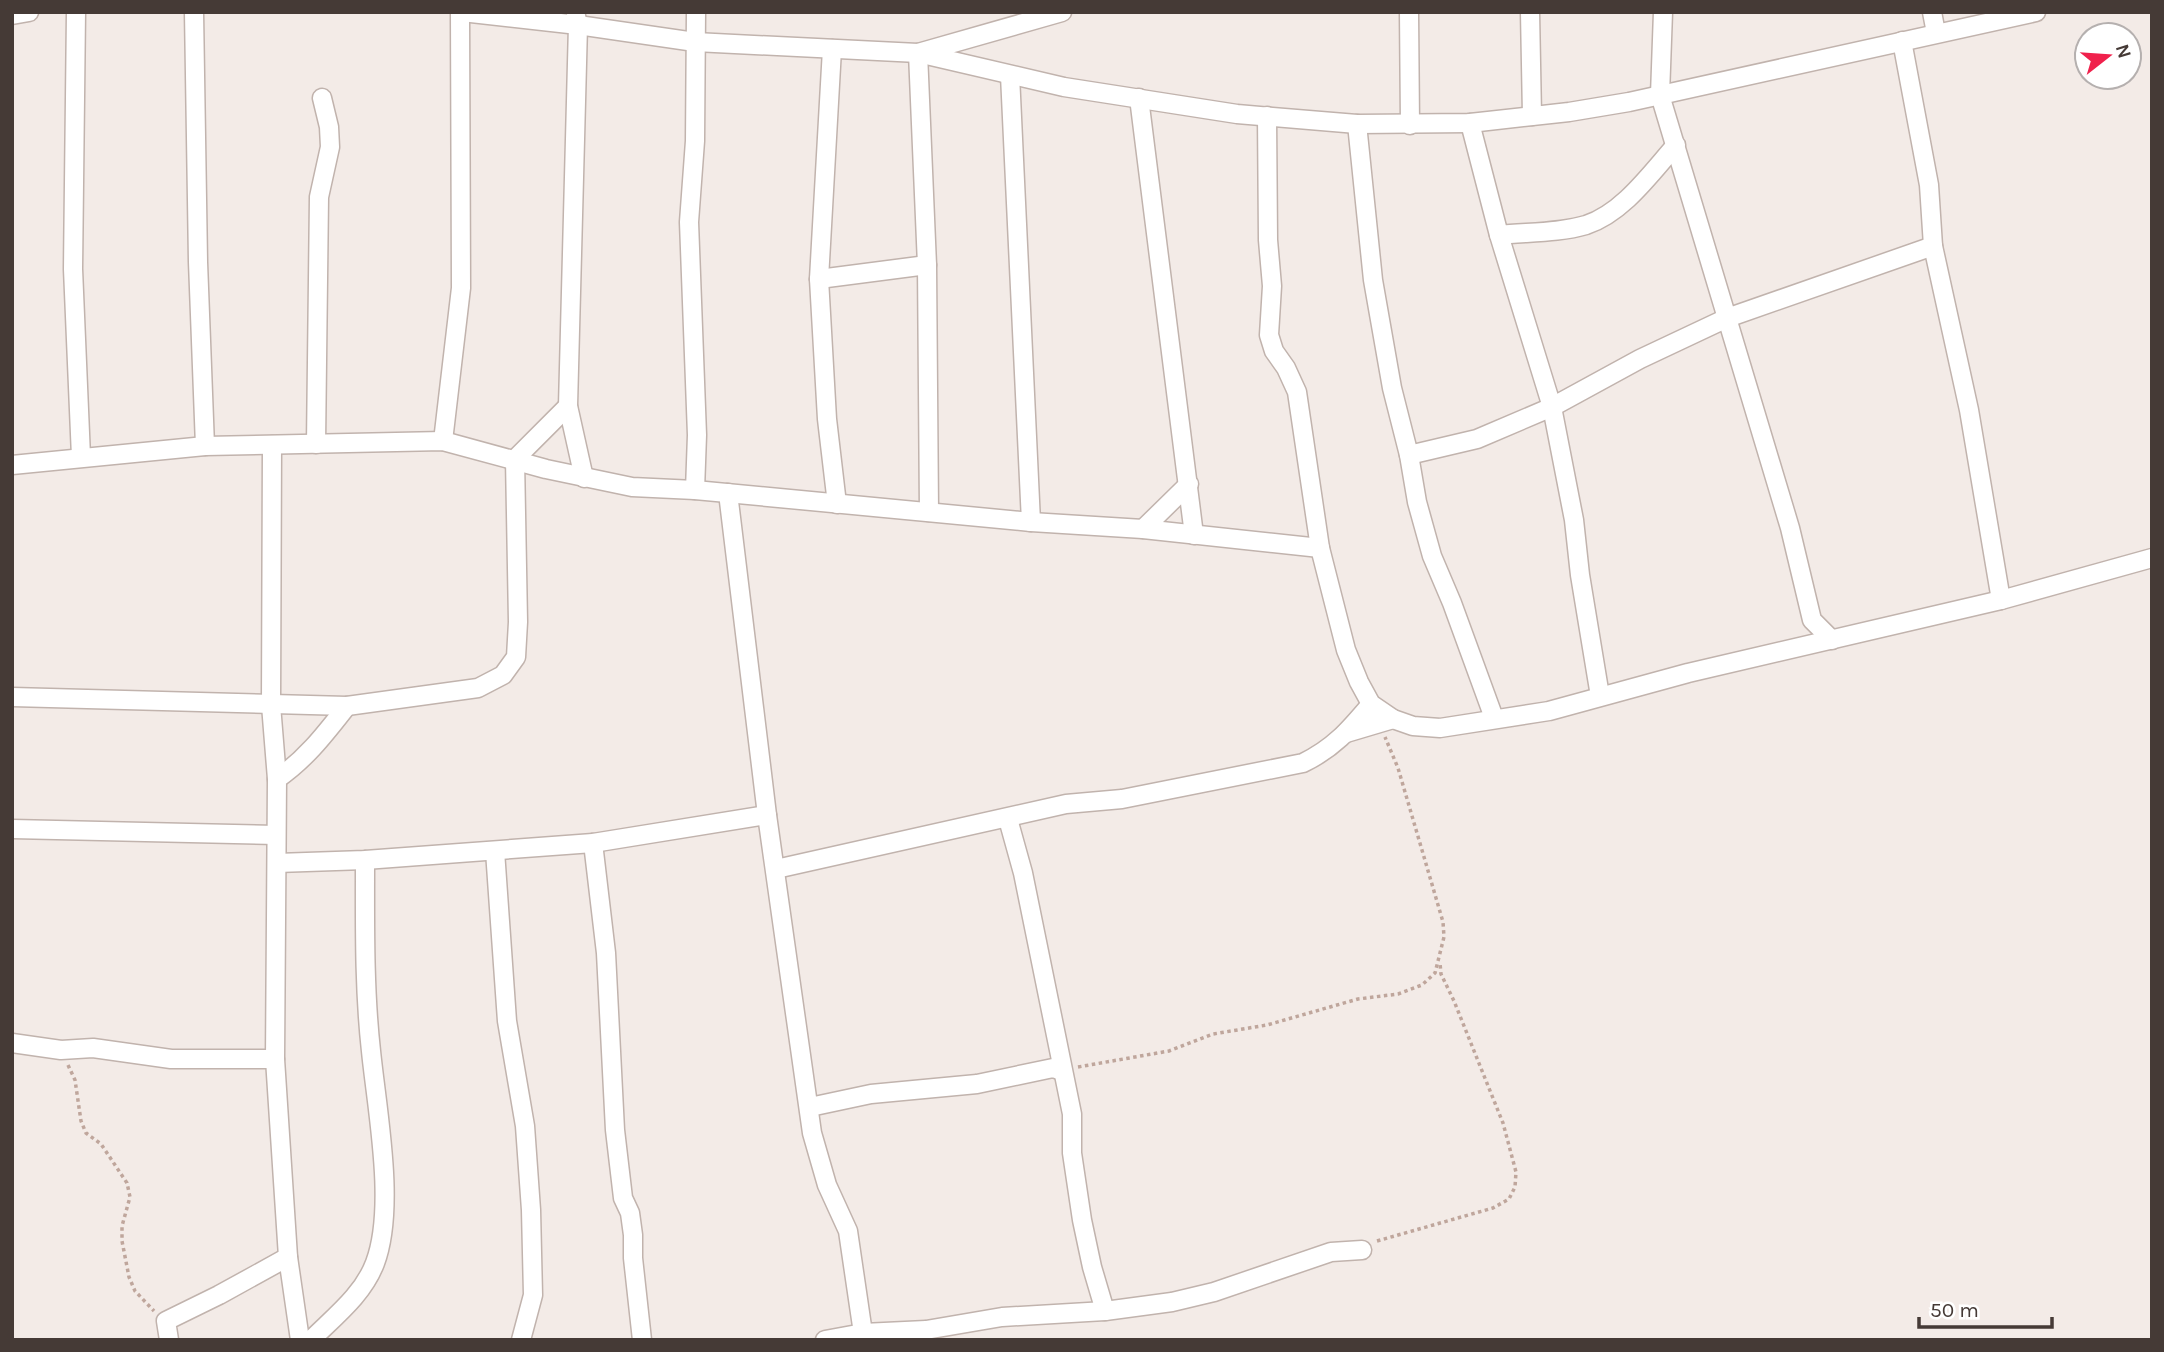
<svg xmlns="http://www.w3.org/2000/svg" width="2164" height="1352" font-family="Karla,sans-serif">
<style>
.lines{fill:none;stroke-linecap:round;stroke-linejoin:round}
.street-casing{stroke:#c1b3ad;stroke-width:21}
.path{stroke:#bfa69c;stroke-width:3.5;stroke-dasharray:3.5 3.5;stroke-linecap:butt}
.street{stroke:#fff;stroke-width:18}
</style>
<rect width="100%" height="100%" fill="#f3ebe7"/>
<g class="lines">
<defs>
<g id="street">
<path d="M76 12 73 269 81 457"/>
<path d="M194 12 198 262 205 446"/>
<path d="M462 12 578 25 695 42 918 53 1064 87 1237 114 1357 124 1470 123 1569 112 1629 102 2036 12"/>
<path d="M1409 12 1410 125"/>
<path d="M1530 12 1532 116"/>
<path d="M1663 12 1660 95 1790 528 1812 620 1832 640"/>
<path d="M1932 12 1936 33"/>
<path d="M12 15 29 12"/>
<path d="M576 16 578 25 568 406 584 478"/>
<path d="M1902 41 1929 185 1933 246 1969 410 2001 600"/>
<path d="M832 49 819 279 827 419 837 504"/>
<path d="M1010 75 1031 522"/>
<path d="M1139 98 1194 535"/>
<path d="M1267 116 1268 240 1272 286 1269 335 1274 351 1286 368 1297 392 1320 548 1346 650 1359 682 1371 704 1393 719 1413 726 1440 728 1549 711 1688 673 2001 600 2152 558"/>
<path d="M1470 123 1499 235 1552 407 1574 520 1580 575 1600 696"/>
<path d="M1357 124 1373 280 1392 388 1409 455 1417 502 1432 556 1452 603 1494 718"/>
<path d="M1499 235C1527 232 1559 233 1586 225 1623 213 1651 173 1676 145"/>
<path d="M819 279 927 265"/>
<path d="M443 441 461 288 460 12"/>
<path d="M316 444 319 197 330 147 329 127 322 98"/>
<path d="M272 445 271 705 277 779 275 1059 288 1257 300 1340"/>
<path d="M1409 455 1477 439 1552 407 1640 359 1727 318 1933 246"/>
<path d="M12 465 205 446 443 441 546 469 632 487 695 490 1031 522 1143 529 1320 548"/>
<path d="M695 490 697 435 689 222 695 141 696 12"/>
<path d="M728 493 767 815 812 1133 827 1185 848 1231 864 1340"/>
<path d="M929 512 927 265 918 53 1062 12"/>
<path d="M1143 529 1189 484"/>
<path d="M12 697 347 706 478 688 503 675 516 657 518 622 515 459 568 406"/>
<path d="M1346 733 1393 719"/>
<path d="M277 779C306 759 325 734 347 706"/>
<path d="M1008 819 1023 873 1072 1114V1153L1082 1220 1092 1267 1105 1311"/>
<path d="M12 829 276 835"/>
<path d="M593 843 606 953 615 1130 623 1198 630 1213 633 1235V1258L642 1340"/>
<path d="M495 851 507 1021 525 1126 531 1210 533 1295 521 1340"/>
<path d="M277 863 365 860 593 843 767 815"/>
<path d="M776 869 1066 804 1122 799 1303 763C1334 748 1349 730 1371 704"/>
<path d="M12 1043 61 1050 93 1048 171 1059H275"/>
<path d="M810 1107 871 1094 977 1084 1053 1068 1062 1071"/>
<path d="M169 1340 166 1321 219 1295 288 1257"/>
<path d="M311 1340C334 1317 363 1295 375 1263 396 1207 377 1111 371 1051 364 988 365 924 365 860"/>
<path d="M825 1340 863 1333 926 1330 1002 1317 1105 1311 1172 1302 1214 1292 1331 1252 1362 1250"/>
</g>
</defs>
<use href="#street" class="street-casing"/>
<g class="path">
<path d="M68 1065 75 1080 81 1121 86 1133 101 1144 127 1183 130 1197 122 1226V1241L129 1277 135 1291 154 1311"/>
<path d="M1078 1067 1169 1051 1213 1034 1267 1025 1358 999 1398 994 1422 985 1435 973 1444 937 1443 922 1398 768 1385 737"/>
<path d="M1377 1241 1493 1208 1509 1199 1515 1187 1516 1172 1503 1123 1454 1001 1441 974 1440 963"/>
</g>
<use href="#street" class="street"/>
</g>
<rect width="2164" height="1352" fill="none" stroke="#453a36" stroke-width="28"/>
<g transform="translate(2108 56) rotate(73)"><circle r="33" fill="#ffffff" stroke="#b5b0af" stroke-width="2"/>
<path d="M0-5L12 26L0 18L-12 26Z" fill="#f0214c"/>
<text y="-10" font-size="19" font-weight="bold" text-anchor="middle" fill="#453a36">N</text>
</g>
<path d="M1919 1317v10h133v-10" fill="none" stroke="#453a36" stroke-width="3.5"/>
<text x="1930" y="1317" font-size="21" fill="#453a36" stroke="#ffffff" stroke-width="5" paint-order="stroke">50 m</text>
</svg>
